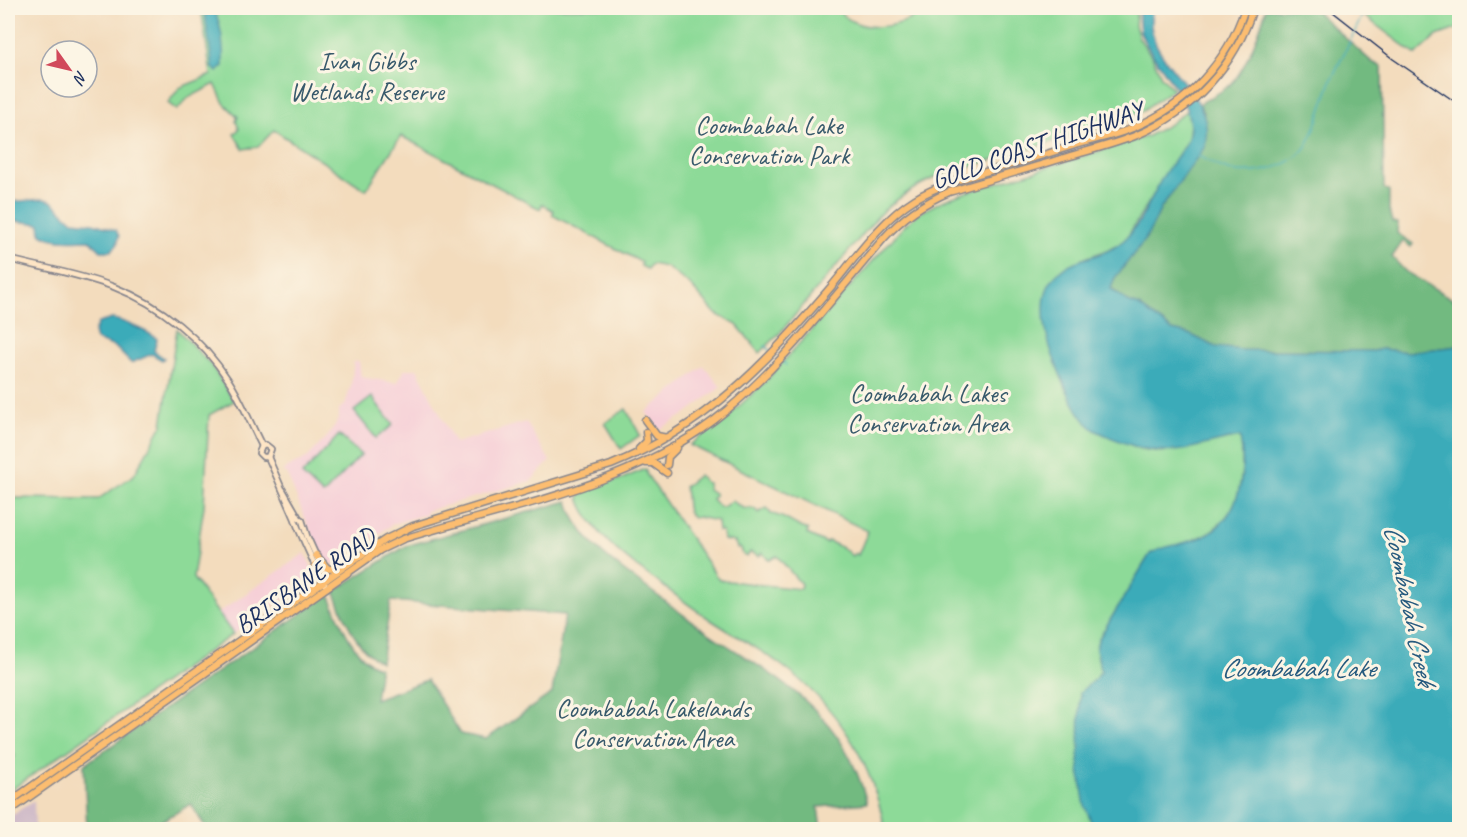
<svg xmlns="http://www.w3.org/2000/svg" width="1467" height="837" font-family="Caveat,sans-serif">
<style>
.built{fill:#f6cfd7}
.industrial{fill:#d1bdc9}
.green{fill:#8dda98;stroke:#54847b;stroke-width:1.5}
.forest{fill:#72ba80;stroke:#46746f;stroke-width:1.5}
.water{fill:#3babb9;stroke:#2b6d8c;stroke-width:1.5}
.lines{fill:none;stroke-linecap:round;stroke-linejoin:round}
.stream{stroke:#3babb9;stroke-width:1.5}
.secondary-casing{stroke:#87868e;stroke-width:8}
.highway-casing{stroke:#87868e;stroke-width:9}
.secondary{stroke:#fee5c5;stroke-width:4.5}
.highway{stroke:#fcbd6f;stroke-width:6}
.rail{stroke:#1b2f5e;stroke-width:1.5}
.labels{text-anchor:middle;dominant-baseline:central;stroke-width:6;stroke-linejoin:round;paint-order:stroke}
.park-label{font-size:26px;fill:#385a6c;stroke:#fcf5e5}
.street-label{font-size:26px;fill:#1b2f5e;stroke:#fcf5e5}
.water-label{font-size:27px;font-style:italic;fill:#265a7e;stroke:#fcf5e5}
</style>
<rect width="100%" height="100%" fill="#fcf5e5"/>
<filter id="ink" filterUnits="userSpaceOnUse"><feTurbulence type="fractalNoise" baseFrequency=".0167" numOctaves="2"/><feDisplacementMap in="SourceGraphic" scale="12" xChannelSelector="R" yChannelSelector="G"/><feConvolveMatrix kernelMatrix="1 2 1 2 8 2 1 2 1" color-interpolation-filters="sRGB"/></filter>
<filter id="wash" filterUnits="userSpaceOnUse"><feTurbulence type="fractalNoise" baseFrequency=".008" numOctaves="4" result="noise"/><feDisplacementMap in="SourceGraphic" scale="24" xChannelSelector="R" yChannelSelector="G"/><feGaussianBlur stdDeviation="1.35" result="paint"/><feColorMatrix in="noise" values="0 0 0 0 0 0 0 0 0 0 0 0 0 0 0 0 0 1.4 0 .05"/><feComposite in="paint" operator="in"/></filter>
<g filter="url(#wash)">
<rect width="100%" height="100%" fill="#f3dcbd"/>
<g class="built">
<path d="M359 361 361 377 397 383 405 369H417L455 443 526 422 550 461 531 481 426 511V514L393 524 367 542 362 536 357 541 360 545 332 565 329 563 320 555 287 474 282 471 308 457 329 435 339 418V409L345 405 351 385 354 362Z"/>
<path d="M704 366 721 387 684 415 660 429 657 427 646 412Z"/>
<path d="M305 553 312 568 310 580 233 634 218 613Z"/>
</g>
<path class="industrial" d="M34 800 35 829H8V818Z"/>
<g class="green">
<path d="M201 8H835C840 12 845 17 850 20 873 33 908 26 925 8H1137L1135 25 1139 38 1153 58 1161 76 1173 89 1139 113 1118 122 938 176C916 186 898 197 880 214L779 334 760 353 737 325 716 314 690 285 666 267 651 264 647 269 641 266V262L552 215 554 211 542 204 540 209 401 136 366 190 274 130 258 147 243 149 234 134 239 129 236 121 238 117 224 103 215 84 188 98 177 110 168 103 179 88 211 75Z"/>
<path d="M1354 8H1459V28L1437 36 1416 55Z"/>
<path d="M1187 110 1190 124 1188 139 1126 239C1105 256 1079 255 1058 273L1094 429 1141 449 1161 452 1241 437C1245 481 1241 522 1193 540 1178 546 1165 545 1150 554L1098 640 1096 649 1101 671 1096 678 1080 693 1081 720 1095 829H885C871 759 838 707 780 664 758 648 734 635 711 620 689 606 669 590 648 575 622 556 590 530 579 498L584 487 622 479 645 469 647 475 719 580 800 589 801 584 777 556 769 560 762 553 759 556 750 552 747 557 743 555 741 548H737L735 542 724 540 722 531H718L717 521 698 517 694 518C683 512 689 499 684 487L699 475 706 483H708V489L715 494 712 499 719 507H723L732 501 743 508 755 509 758 513 767 508 771 514C784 515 793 525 806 529L808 530 807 534 826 543 828 541 843 548 852 556 855 553 858 555 868 531 690 445 736 409 765 382 905 225 919 213 940 202 961 194 1148 136 1170 124Z"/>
<path d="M177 329 212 366 234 401 209 415 204 506 193 578 233 634 8 792V762L15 756 8 745V498L98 499 134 475 162 425Z"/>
<path d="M372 397 393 425 376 438 354 411Z"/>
<path d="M626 409 640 435 621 449 605 423Z"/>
<path d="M339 435 361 455 323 495 302 475Z"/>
</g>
<g class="forest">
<path d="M1266 8H1312L1372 62 1382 67 1384 189 1389 190V210L1392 222 1398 223 1397 233 1413 244 1411 247 1403 241 1392 257 1406 272 1459 303V346L1408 352 1382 349 1373 351 1242 350 1216 347 1189 334 1172 330 1139 306 1128 302 1111 288 1114 279 1153 225 1161 208 1194 162 1204 112 1199 104C1209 98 1222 92 1231 84 1245 71 1262 26 1266 8Z"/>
<path d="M568 501C577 537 611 562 639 582 664 600 688 619 713 636 784 683 844 713 867 803L818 807 821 830H207L191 804 148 829H87L84 765 329 594C339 619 353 659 380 668L375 699 427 680 461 734 486 739 552 693 565 615 391 601 381 662C355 650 344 615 334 591L406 546Z"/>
</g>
<g class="water">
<path d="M1139 8H1153C1137 65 1222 88 1204 148L1161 208 1153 225 1144 241 1114 279 1111 289 1128 302 1139 306 1172 330 1189 334 1216 347 1242 350 1373 351 1382 349 1408 352 1459 346V829H1094L1085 806 1079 769 1080 692 1096 678 1101 671 1096 649 1098 640 1150 554C1166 544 1185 545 1202 537 1240 519 1247 474 1240 437 1221 440 1202 446 1183 450 1162 453 1144 450 1125 443 1115 439 1104 435 1095 430 1076 418 1061 377 1053 356 1046 337 1039 304 1049 285 1068 253 1095 262 1118 245 1141 229 1151 196 1165 173 1172 162 1183 151 1188 139 1200 105 1153 64 1141 34 1138 25 1139 17 1139 8Z"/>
<path d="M215 11C222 28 224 48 223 66L217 72 213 68 205 14Z"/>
<path d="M44 199 51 201 73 221 93 223 116 230 119 236 117 245 111 251H101L90 240C74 240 56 243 41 234L40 224 8 220V202Z"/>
<path d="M112 319C121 320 150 332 157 339L154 351 164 358 162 360 152 354 131 363 115 347 96 340 94 332 98 323Z"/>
</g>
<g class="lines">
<g class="stream">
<path d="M1198 156C1211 162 1222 170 1237 172 1262 174 1297 166 1309 141 1320 120 1324 98 1333 76 1342 57 1352 38 1361 18L1363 8"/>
<path d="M765 346 771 352"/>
<path d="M782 361 786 365"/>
</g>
</g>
</g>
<g filter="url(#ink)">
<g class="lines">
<defs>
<g id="secondary">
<path d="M8 259C43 268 80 274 114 287 161 305 202 339 229 381 242 401 251 425 262 446"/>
<path d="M262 446 266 445 271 449 268 457"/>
<path d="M262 446 259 453 263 457H268"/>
<path d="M268 457 295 519C295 524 319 573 323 583L328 587"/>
<path d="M283 490 299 518 302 520 307 536 327 580"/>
</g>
<g id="highway">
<path d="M645 420 657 436 667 438"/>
<path d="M639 449 647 441 646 432"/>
<path d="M646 463H653L667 473"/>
<path d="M667 465 668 457 677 448"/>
<path d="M316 555 328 569 341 568"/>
<path d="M304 592 316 578 315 565"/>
<path d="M8 803 357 558 386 539 413 526 611 465C709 425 764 365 831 287 856 257 881 220 915 199 940 184 968 177 996 169 1023 161 1051 153 1078 144 1097 139 1117 135 1135 127 1187 105 1228 62 1245 8"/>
<path d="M8 812 380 550 403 539C513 505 636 486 727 410 784 363 835 295 884 238 903 217 923 203 949 192 988 180 1028 169 1067 157 1090 150 1115 144 1137 135 1192 112 1236 65 1253 8"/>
</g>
</defs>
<use href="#secondary" class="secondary-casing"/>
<use href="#highway" class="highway-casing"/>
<use href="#secondary" class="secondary"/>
<use href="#highway" class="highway"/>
<path class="rail" d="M1328 8 1393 59 1460 105"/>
</g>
</g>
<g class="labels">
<g class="park-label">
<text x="367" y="61">Ivan Gibbs<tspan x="367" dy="30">Wetlands Reserve</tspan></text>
<text x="769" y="125">Coombabah Lake<tspan x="769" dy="30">Conservation Park</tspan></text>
<text x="928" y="393">Coombabah Lakes<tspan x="928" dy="30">Conservation Area</tspan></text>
<text x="653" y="708">Coombabah Lakelands<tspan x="653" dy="30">Conservation Area</tspan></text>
</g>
<g class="street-label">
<text transform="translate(1037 145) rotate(-19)">GOLD COAST HIGHWAY</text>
<text transform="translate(305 581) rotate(-35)">BRISBANE ROAD</text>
</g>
<g class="water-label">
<text transform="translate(1410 605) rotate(78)">Coombabah Creek</text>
<text x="1298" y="668">Coombabah Lake</text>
</g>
</g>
<rect width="1467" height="837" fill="none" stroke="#fcf5e5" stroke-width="30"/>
<g transform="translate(69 69) rotate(124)"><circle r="28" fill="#fcf5e5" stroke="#a2a6af" stroke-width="1.5"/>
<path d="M0-4.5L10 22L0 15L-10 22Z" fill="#d1495b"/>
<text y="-9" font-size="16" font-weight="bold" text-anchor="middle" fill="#1b2f5e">N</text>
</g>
</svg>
